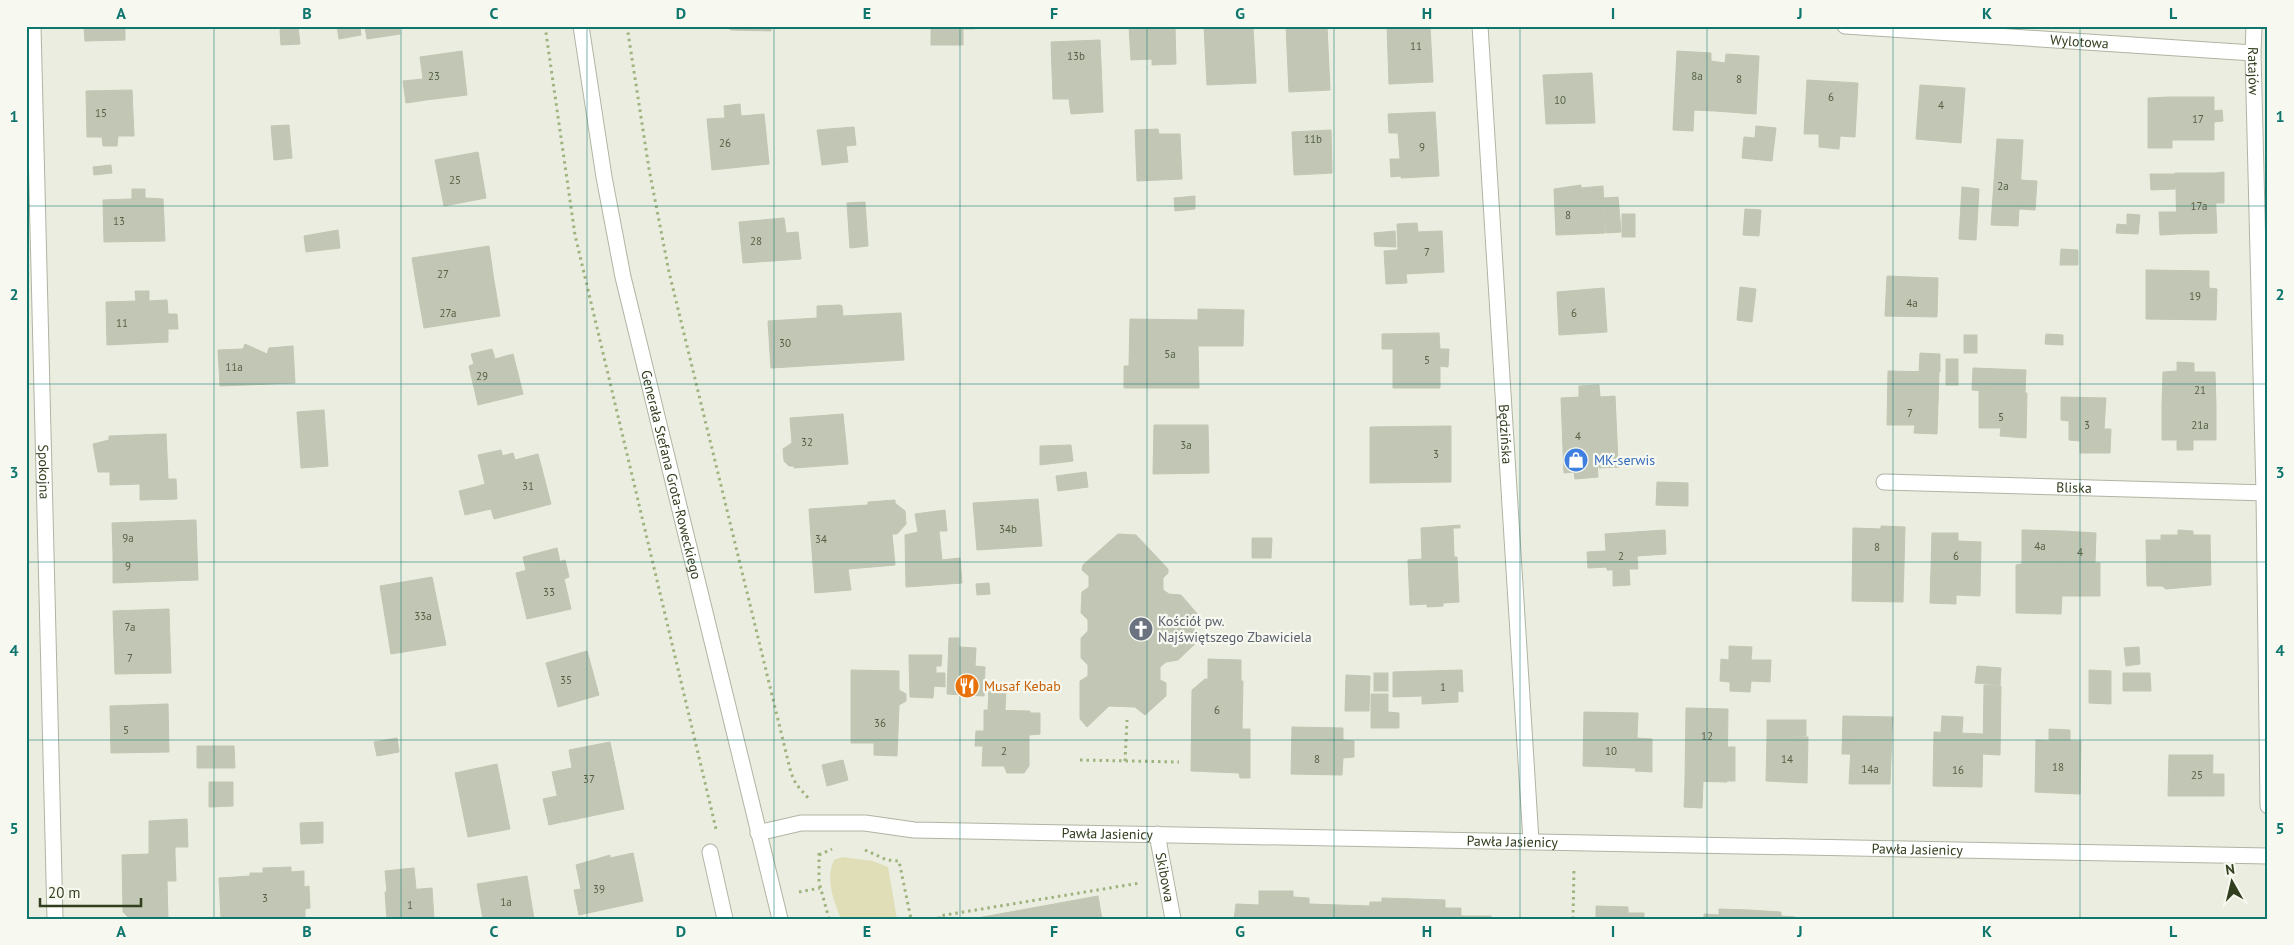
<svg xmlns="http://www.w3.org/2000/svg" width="2294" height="945" font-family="'PT Sans',sans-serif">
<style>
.green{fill:#e0deb7}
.building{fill:#c2c7b5;stroke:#c1c7b2}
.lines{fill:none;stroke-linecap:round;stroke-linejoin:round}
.minor-casing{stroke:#afb5a2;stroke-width:17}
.path{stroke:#9fb37e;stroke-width:3;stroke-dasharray:2.5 4;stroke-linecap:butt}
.minor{stroke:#fff;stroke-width:15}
.grid{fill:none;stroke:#0f766e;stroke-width:1;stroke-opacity:0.55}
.labels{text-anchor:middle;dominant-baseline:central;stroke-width:4.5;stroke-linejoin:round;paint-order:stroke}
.number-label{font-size:11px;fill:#566144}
.street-label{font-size:14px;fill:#323f1f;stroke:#f7f9f1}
.shop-label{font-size:14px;fill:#366cbe;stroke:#f7f9f1;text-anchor:start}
.worship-label{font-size:14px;fill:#5b616d;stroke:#f7f9f1;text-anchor:start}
.food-label{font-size:14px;fill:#c56008;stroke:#f7f9f1;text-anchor:start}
.neatline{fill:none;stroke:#0f766e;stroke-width:2}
.grid-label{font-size:16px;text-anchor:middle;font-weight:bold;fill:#0f766e}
</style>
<rect width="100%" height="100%" fill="#eaede0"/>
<path class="green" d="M842 857 873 861 888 867 897 919H841C834 901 825 879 834 860Z"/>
<g class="building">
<path d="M84 26H125V40L85 41Z"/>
<path d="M293 26H298L300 44 281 45 280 30Z"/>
<path d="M337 26H360L361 35 339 39Z"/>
<path d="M365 26H399L400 34 367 39Z"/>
<path d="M771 26V31L731 30 724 26Z"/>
<path d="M929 26H975V29H963V45H931V29Z"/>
<path d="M1129 26H1175L1176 64 1152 65V59L1131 60Z"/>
<path d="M1204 26H1253L1256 83 1207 85Z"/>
<path d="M1286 26H1327L1330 90 1289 92Z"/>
<path d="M1430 26 1433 82 1389 84 1387 26Z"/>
<path d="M1100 40 1103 112 1071 114 1069 99H1053L1051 42Z"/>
<path d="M462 51 467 95 426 100 420 57Z"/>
<path d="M1677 51 1711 53V61L1718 62 1715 111 1694 110 1693 131 1673 130Z"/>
<path d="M1726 54 1759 56 1756 114 1715 111 1718 62 1725 63Z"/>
<path d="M1592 73 1595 123 1546 124 1543 75Z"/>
<path d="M423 79 426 100 406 103 403 81Z"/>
<path d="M1807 80 1858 83 1855 137 1840 136 1839 149 1819 147V134H1804Z"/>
<path d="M1920 85 1965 88 1961 143 1916 139Z"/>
<path d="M132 90 134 136H118L117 146H103L102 137H87L86 91Z"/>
<path d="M2168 97H2214V111L2222 110 2223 121 2214 122V140H2172V148H2148V98Z"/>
<path d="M740 104 741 116 764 114 769 164 712 170 707 119 725 118 724 106Z"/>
<path d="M1435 112 1439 176 1401 178V176L1391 177 1390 159H1400L1398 133H1389L1388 114Z"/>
<path d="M289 125 292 158 274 160 271 126Z"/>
<path d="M1756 126 1776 128 1772 161 1742 158 1744 137 1755 138Z"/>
<path d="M854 127 856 145 846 146 848 162 822 165 817 130Z"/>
<path d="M1158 129 1159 134H1180L1182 179 1137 181 1135 130Z"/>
<path d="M1331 130 1332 173 1294 175 1292 132Z"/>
<path d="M1997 139 2023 140 2018 226 1991 225Z"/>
<path d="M478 152 486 198 444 206 435 160Z"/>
<path d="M111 165 112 173 94 175 93 167Z"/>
<path d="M2224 172V203H2216L2215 173Z"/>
<path d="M2175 173H2215V188L2176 189Z"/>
<path d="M2150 174H2176L2175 189 2151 190Z"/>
<path d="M2020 180 2037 181 2035 210 2019 209Z"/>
<path d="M1581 185V188L1603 186 1605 233 1556 235 1554 189Z"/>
<path d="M1962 187 1979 189 1976 240 1959 239Z"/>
<path d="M2215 188 2217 233 2177 234 2176 189Z"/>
<path d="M132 189H145V198L163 199 165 241 104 242 103 200 132 199Z"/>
<path d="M1195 196V209L1175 211 1174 198Z"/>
<path d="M1618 197 1621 232 1606 233 1604 198Z"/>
<path d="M865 202 868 246 850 248 847 203Z"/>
<path d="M1745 209 1761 210 1759 236 1743 235Z"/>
<path d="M2159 212H2176L2177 234 2160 235Z"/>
<rect x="1622" y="214" width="13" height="23"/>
<path d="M2127 214 2140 215 2138 234 2116 233 2117 224 2127 225Z"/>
<path d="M784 218 786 233 798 232 801 259 743 263 739 222Z"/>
<path d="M1417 223 1418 232 1442 231 1444 272 1406 274 1407 283 1386 284 1384 251 1398 250 1397 224Z"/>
<path d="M338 230 340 248 306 252 304 236Z"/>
<path d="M1395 231 1396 247 1375 246 1374 233Z"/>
<path d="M489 246 494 281 418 294 412 258Z"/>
<path d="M2061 249 2078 250V265H2060Z"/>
<path d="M2146 270 2209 271V288L2217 289 2216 320 2146 319Z"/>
<path d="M1887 276 1938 278 1937 317 1885 316Z"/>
<path d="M494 281 500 316 424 328 418 294Z"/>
<path d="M1740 287 1756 289 1752 322 1737 320Z"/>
<path d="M1604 288 1607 332 1559 335 1557 292Z"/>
<path d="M135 291H149V301L167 300 168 314H177L178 329H168V342L107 345 106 302 136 301Z"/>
<path d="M840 305 842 306 843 316 901 313 904 360 771 368 768 321 817 318V306Z"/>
<path d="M1198 309 1244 310 1243 346H1198L1199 388H1124V366H1129L1130 319 1198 320Z"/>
<path d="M1439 333 1440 349H1449L1448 367 1440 366V388H1393V349H1382V334Z"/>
<path d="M2046 334 2063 335V345L2045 344Z"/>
<rect x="1964" y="335" width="13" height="18"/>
<path d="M245 344 267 354 269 348 293 346 295 383 220 386 218 350 243 349Z"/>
<path d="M492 349 495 359 513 354 523 394 478 405 469 366 474 364 471 354Z"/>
<path d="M1920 353 1940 354V372H1919Z"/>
<rect x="1946" y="359" width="12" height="26"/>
<path d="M2177 362 2194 363V372H2215L2216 406H2162L2163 372 2177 371Z"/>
<path d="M1973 368 2026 370 2025 393 1972 390Z"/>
<path d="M1888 371 1939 372 1937 434 1914 433 1915 425H1887Z"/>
<path d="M1599 385 1600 397 1615 396 1618 462H1597L1598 477 1575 479 1574 472 1564 473 1561 398 1579 397V386Z"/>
<path d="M1979 391 2027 393 2026 438 2000 436 2001 428H1979Z"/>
<path d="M2061 397 2106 398 2104 429H2111L2110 453H2080V441L2069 440V421L2061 420Z"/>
<path d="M2162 406H2216V440H2193V450H2177V440H2162Z"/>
<path d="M324 410 328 466 301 468 297 412Z"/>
<path d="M843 414 848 464 794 468V466H789L784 461 783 449 792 443 790 418Z"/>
<path d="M1154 425H1208L1209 473 1153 474Z"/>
<path d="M1451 426V482L1370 483V427Z"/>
<path d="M166 434 168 479H176L177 499 140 500V484L110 485V472H98L93 444 109 440V436Z"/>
<path d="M1071 445 1073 461 1040 465V446Z"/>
<path d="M501 450 504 462 481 467 478 455Z"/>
<path d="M513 453 515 460 538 454 551 504 494 519 491 509 482 511 475 487 485 484 481 467 504 462 502 456Z"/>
<path d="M1619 458 1620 467 1599 468V459Z"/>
<path d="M1086 472 1088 487 1058 491 1056 476Z"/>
<path d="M1657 482 1688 483V506L1656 505Z"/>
<path d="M475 487 482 511 465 515 459 491Z"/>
<path d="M1038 499 1042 546 977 550 973 503Z"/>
<path d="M895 500V503L905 511 906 524 897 534H892L895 565 848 569 851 590 815 593 809 509 868 505V502Z"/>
<path d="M945 510 947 531H939L942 560 960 558 962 583 906 587 905 535 918 532 915 514Z"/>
<path d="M196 520 197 551 113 553 112 523Z"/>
<path d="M1460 525V528H1453L1454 557 1422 559 1421 528Z"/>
<path d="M1881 526 1905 527 1903 602 1852 601 1853 528 1881 529Z"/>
<path d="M1665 530 1666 554 1637 556 1638 569H1629L1630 585 1613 586V570H1607V567L1588 568 1587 552 1606 551 1605 534Z"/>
<path d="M2022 530 2063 531 2062 594 2016 593V565L2022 564Z"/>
<path d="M2178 530 2193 531V535H2178Z"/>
<path d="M2063 531 2080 532V537H2063Z"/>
<path d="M2080 532 2096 533 2095 563H2100V596H2062L2063 537H2080Z"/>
<path d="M1932 533H1958V541L1981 542 1980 596 1956 595V604L1930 603Z"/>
<path d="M1118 534 1136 535 1168 569V573L1163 578V590L1169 594 1181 595 1200 617 1194 623V634L1199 640 1178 660 1166 662 1160 667V680L1166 683V696L1145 715 1135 707 1109 706 1087 727 1080 719V681L1088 676V665L1081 658V638L1088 631V620L1081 613 1082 592 1089 587V576L1082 570 1083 565Z"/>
<path d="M2161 535H2210L2211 585 2166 589 2162 586Z"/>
<path d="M1252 538H1272L1271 558H1252Z"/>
<path d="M2146 540H2161L2162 586H2147Z"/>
<path d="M557 548 560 562 526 570 523 557Z"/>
<path d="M197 551 198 580 113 583V553Z"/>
<path d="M1454 557H1457L1459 602 1443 603V606L1427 607V604L1410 605 1408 560Z"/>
<path d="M565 560 569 577 564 579 571 609 527 619 516 573Z"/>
<path d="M432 577 446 645 391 654 380 586Z"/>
<path d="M989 583 990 594 977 595 976 584Z"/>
<path d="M2016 593 2062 594 2061 614 2016 613Z"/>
<path d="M169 609 170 640 114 642 113 611Z"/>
<path d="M949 638H959V647L976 648 975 666 985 667 984 696 947 694Z"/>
<path d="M170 640 171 673 115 674 114 642Z"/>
<path d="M1729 646 1752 647 1751 660H1771L1770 682 1751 681 1750 692 1730 691V682L1720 681 1721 659 1729 660Z"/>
<path d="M2139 647 2140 664 2126 666 2124 648Z"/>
<path d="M587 651 599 695 558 707 546 663Z"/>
<path d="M909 655H942L941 666H936V673H945V687L934 686 933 698 910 697Z"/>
<path d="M1208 659 1241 660V681L1208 679Z"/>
<path d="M1977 666 2001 668 2000 685 1975 683Z"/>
<path d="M851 670 899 671V690L906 694V701L899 705 897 756 874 755V743H851Z"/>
<path d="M1462 670 1463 692 1458 691V702L1422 704V696L1393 697V672Z"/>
<path d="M2089 670 2111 671V704L2089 703Z"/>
<rect x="1374" y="673" width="14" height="18"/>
<path d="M2123 673H2150L2151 691H2123Z"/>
<path d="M1346 675 1370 676 1369 711H1345Z"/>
<path d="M1205 679 1243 681 1242 729H1250V778H1240L1239 773 1191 771 1192 690Z"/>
<path d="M1984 685 2001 686 2000 755 1983 754Z"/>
<path d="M989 689H1006L1005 710H988Z"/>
<path d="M1371 694H1388V712L1399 713V728H1371Z"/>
<path d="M168 704 169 752 111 753 110 706Z"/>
<path d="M1686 708 1728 709 1727 782 1685 781Z"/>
<path d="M984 710 1030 711V713H1040V734L1029 735V766L1024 773H1007L1004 766H982L983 746H975L976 731H984Z"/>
<path d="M1584 712 1638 713 1637 738 1652 739V772L1635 771 1636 768 1583 766Z"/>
<path d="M1843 716 1893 717 1892 732 1851 731 1850 754H1842Z"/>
<path d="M1942 716 1963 717 1962 733H1941Z"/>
<rect x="1767" y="720" width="39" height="16"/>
<path d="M1292 727 1343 728V740L1354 741V757L1343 758 1342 775 1291 774Z"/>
<path d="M2049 729 2070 730V741H2081L2080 794 2035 792 2036 740 2049 741Z"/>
<path d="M1851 731H1852L1851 754H1850Z"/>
<path d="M1852 731 1892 732 1890 784H1849Z"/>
<path d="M1934 732 1983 734 1982 787 1933 786Z"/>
<path d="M1767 736 1808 737 1807 783 1766 781Z"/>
<path d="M397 738 399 752 377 756 374 742Z"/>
<path d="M610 742 624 809 563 822 552 772 572 768 569 750Z"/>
<path d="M197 746H234L235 768H197Z"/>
<rect x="1727" y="747" width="8" height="34"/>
<path d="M2169 755H2213L2212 796H2168Z"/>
<path d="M843 760 848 780 827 786 822 765Z"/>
<path d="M497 764 510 829 468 837 455 773Z"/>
<path d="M2213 774H2224V796H2212Z"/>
<path d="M1685 781H1703L1702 808 1684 807Z"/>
<path d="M209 782H233V806L209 807Z"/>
<path d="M557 796 562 822 549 825 543 799Z"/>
<path d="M187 819 188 847H149V821Z"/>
<path d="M323 822V843L301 844 300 823Z"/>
<path d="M149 847H175V853L149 854Z"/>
<path d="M175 853 176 881H167L168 919H130L123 912 122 855Z"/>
<path d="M633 853 643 901 579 915 574 890 581 889 576 865 610 855V858Z"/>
<path d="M291 867V872L304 871V887L309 886 310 908 305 909V919H221L219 878 250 876V873H263V868Z"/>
<path d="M414 868 416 889 387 892 385 871Z"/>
<path d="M527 876 534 919H483L477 884Z"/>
<path d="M432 888 434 919H387L385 892Z"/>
<path d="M1259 891H1293V897L1309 898V919H1259Z"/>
<path d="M1098 896 1102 919H972Z"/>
<path d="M1382 898 1415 899V919H1369L1370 902H1382Z"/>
<path d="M1415 899 1445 900V908H1461V919H1415Z"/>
<path d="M1236 904 1259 905V919H1234Z"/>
<path d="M1309 904 1339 905V919H1309Z"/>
<path d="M1339 905 1370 906 1369 919H1339Z"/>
<path d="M1596 906 1628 907V913H1644V919H1596Z"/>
<path d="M1719 909 1749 910V919H1704V914L1719 915Z"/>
<path d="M1749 910 1781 912V916L1795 917V919H1749Z"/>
<rect x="1461" y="916" width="30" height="3"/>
<rect x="1916" y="918" width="34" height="1"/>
</g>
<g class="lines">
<defs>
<g id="minor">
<path id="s1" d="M33 26 55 919"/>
<path id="s2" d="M581 26 604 177 623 277 780 919"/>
<path id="s3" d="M1480 26 1531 841"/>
<path id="s4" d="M1845 26 2253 53"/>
<path id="s5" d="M2254 26 2253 53 2264 493 2268 806"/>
<path id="s6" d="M1884 482 2268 493"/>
<path id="s7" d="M758 833 801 823H865L914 830 2268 856"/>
<path id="s8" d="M1157 834 1173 919"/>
<path d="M710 852 725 919"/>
</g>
</defs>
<use href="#minor" class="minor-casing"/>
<g class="path">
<path d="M545 26 575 235 716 829"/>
<path d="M627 26 649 169 669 272 791 773 796 784 809 799"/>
<path d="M1080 760 1179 762"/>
<path d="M1125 761 1127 720"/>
<path d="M865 850 887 860 899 861 911 919"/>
<path d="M819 853V882L829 919"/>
<path d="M819 855 832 849"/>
<path d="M799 892 820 888"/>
<path d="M939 919V916L1140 883"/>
<path d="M1573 919 1574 867"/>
</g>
<use href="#minor" class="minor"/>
</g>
<path class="grid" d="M214 26V919M401 26V919M587 26V919M774 26V919M960 26V919M1147 26V919M1334 26V919M1520 26V919M1707 26V919M1893 26V919M2080 26V919M26 206H2268M26 384H2268M26 562H2268M26 740H2268"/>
<defs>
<symbol id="shop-disc" viewBox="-11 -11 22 22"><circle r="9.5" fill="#3f7fe0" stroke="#f7f9f1"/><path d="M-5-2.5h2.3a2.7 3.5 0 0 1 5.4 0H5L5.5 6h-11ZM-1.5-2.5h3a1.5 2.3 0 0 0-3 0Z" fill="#fff"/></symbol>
<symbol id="church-disc" viewBox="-11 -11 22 22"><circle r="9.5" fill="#6b7280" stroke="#f7f9f1"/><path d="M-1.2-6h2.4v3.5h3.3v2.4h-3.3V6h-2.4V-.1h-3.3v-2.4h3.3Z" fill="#fff"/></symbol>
<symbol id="restaurant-disc" viewBox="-11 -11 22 22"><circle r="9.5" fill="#e8710a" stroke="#f7f9f1"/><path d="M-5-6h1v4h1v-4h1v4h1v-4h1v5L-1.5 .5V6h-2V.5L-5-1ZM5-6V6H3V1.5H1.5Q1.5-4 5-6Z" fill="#fff"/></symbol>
</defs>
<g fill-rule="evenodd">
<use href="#shop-disc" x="1562" y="446" width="28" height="28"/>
<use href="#church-disc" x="1127" y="615" width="28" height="28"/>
<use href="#restaurant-disc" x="953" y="672" width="28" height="28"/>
</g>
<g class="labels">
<g class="number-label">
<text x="1416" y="46">11</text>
<text x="1076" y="56">13b</text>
<text x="434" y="76">23</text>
<text x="1697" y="76">8a</text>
<text x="1739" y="79">8</text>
<text x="1831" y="97">6</text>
<text x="1560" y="100">10</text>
<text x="1941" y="105">4</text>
<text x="101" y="113">15</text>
<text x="2198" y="119">17</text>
<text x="1313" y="139">11b</text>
<text x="725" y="143">26</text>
<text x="1422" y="147">9</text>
<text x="455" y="180">25</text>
<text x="2003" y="186">2a</text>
<text x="2199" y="206">17a</text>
<text x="1568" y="215">8</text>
<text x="119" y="221">13</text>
<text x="756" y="241">28</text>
<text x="1427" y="252">7</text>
<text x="443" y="274">27</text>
<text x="2195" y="296">19</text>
<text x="1912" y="303">4a</text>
<text x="448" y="313">27a</text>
<text x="1574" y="313">6</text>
<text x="122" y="323">11</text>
<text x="785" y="343">30</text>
<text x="1170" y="354">5a</text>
<text x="1427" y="360">5</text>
<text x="234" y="367">11a</text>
<text x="482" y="376">29</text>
<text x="2200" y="390">21</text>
<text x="1910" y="413">7</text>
<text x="2001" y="417">5</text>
<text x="2087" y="425">3</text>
<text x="2200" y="425">21a</text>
<text x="1578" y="436">4</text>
<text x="807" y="442">32</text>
<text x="1186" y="445">3a</text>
<text x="1436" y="454">3</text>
<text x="528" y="486">31</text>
<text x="1008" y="529">34b</text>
<text x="128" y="538">9a</text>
<text x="821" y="539">34</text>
<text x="2040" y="546">4a</text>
<text x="1877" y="547">8</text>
<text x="2080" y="552">4</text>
<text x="1621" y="556">2</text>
<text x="1956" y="556">6</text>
<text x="128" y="566">9</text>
<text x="549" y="592">33</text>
<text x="423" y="616">33a</text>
<text x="130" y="627">7a</text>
<text x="130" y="658">7</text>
<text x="566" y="680">35</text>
<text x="1443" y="687">1</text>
<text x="1217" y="710">6</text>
<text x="880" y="723">36</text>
<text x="126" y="730">5</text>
<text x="1707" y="736">12</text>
<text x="1004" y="751">2</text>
<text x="1611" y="751">10</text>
<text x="1317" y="759">8</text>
<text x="1787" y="759">14</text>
<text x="2058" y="767">18</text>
<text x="1870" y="769">14a</text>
<text x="1958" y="770">16</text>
<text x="2197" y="775">25</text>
<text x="589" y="779">37</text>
<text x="599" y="889">39</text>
<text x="265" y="898">3</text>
<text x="506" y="902">1a</text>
<text x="410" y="905">1</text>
</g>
<g class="street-label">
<text stroke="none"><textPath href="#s4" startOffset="235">Wylotowa</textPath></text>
<text stroke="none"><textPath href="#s5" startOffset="45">Ratajów</textPath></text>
<text stroke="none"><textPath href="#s3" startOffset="409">Będzińska</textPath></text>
<text stroke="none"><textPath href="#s1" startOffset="446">Spokojna</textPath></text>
<text stroke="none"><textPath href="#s2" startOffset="458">Generała Stefana Grota-Roweckiego</textPath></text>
<text stroke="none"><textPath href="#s6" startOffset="190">Bliska</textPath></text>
<text stroke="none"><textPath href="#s7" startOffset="351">Pawła Jasienicy</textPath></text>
<text stroke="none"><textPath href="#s7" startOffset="756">Pawła Jasienicy</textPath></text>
<text stroke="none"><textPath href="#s7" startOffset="1161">Pawła Jasienicy</textPath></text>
<text stroke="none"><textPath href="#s8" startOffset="44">Skibowa</textPath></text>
</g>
<g class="shop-label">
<text x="1594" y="460">MK-serwis</text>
</g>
<g class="worship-label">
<text x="1158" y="621">Kościół pw.<tspan x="1158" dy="16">Najświętszego Zbawiciela</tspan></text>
</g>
<g class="food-label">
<text x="984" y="686">Musaf Kebab</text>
</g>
</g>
<rect width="2294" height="945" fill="none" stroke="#f7f9f1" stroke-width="55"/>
<g transform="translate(2232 882) rotate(352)" stroke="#f7f9f1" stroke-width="4" paint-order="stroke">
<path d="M0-4L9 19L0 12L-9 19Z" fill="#323f1f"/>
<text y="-8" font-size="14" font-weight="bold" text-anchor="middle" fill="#323f1f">N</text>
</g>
<path d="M40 898v8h101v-8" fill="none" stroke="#323f1f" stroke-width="2.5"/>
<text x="48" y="898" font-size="15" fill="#323f1f" stroke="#f7f9f1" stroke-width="4" paint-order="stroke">20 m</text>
<rect x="28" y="28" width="2238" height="890" class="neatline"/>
<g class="grid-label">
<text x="121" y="19">A</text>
<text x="307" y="19">B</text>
<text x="494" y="19">C</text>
<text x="681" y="19">D</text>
<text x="867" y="19">E</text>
<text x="1054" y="19">F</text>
<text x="1240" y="19">G</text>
<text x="1427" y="19">H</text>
<text x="1613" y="19">I</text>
<text x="1800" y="19">J</text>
<text x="1987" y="19">K</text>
<text x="2173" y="19">L</text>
<text x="14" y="122">1</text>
<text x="2280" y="122">1</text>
<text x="14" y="300">2</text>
<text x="2280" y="300">2</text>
<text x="14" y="478">3</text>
<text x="2280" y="478">3</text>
<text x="14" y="656">4</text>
<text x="2280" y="656">4</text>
<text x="14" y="834">5</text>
<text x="2280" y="834">5</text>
<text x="121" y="937">A</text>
<text x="307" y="937">B</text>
<text x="494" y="937">C</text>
<text x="681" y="937">D</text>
<text x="867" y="937">E</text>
<text x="1054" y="937">F</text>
<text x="1240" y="937">G</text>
<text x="1427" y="937">H</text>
<text x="1613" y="937">I</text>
<text x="1800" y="937">J</text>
<text x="1987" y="937">K</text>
<text x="2173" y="937">L</text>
</g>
</svg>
